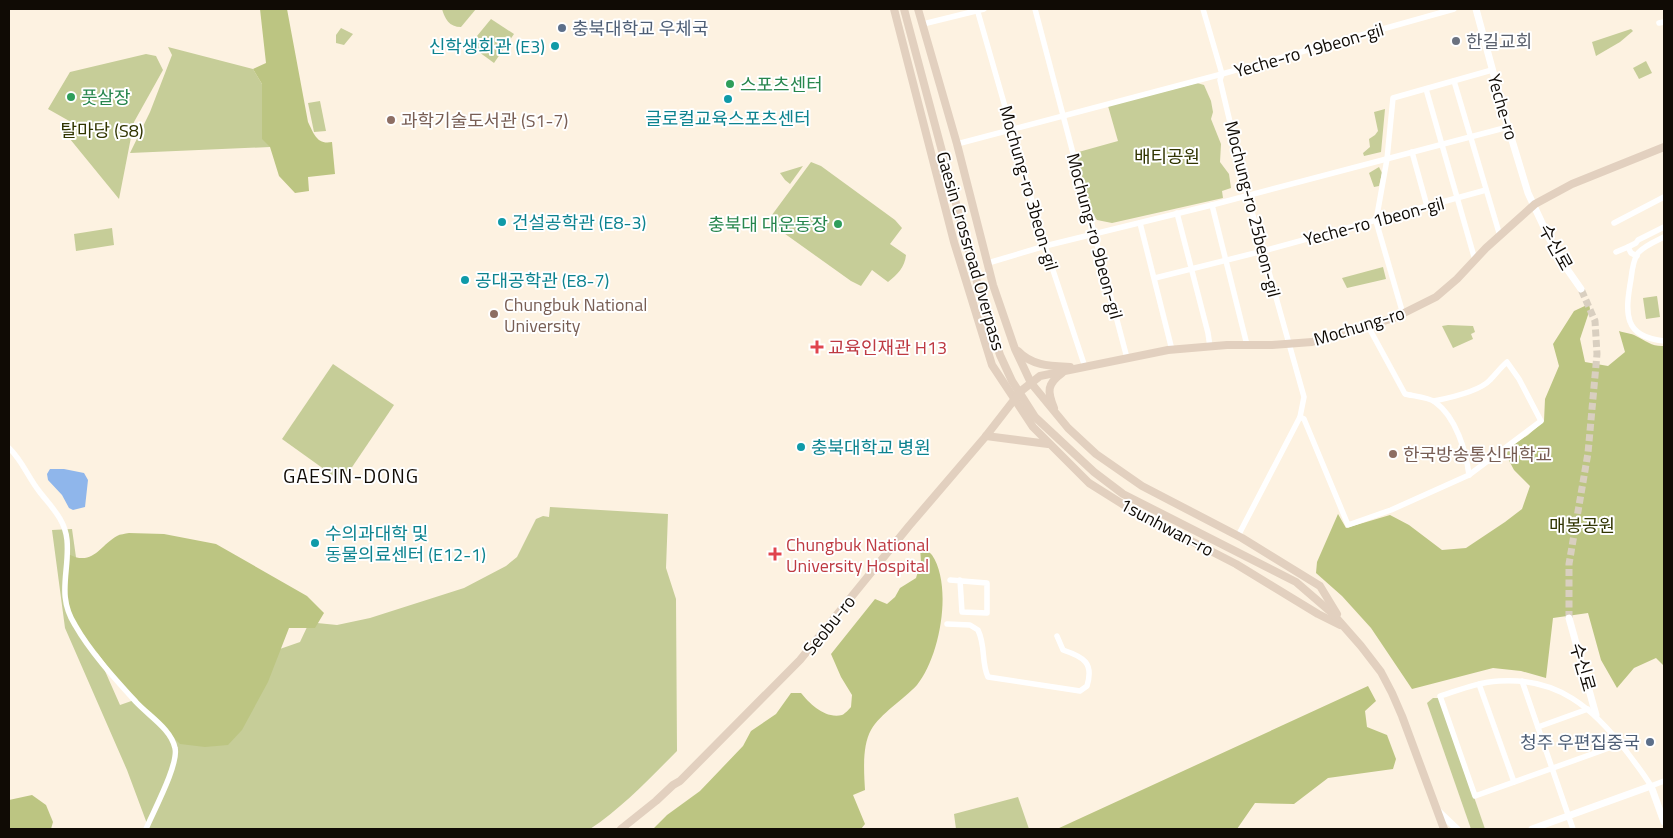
<svg xmlns="http://www.w3.org/2000/svg" width="1673" height="838" font-family="'Titillium Web','Noto Sans KR',sans-serif">
<style>
.green{fill:#c6cd98}
.forest{fill:#bcc582}
.water{fill:#8fb6eb}
.lines{fill:none;stroke-linecap:round;stroke-linejoin:round}
.tertiary-tunnel{stroke:#d9cfc0;stroke-width:7;stroke-dasharray:7 3.5;stroke-linecap:butt}
.minor{stroke:#fff;stroke-width:5.5}
.tertiary{stroke:#fff;stroke-width:7}
.secondary{stroke:#e2d0bf;stroke-width:8}
.service-dot{fill:#5c6f8a;stroke:#fff;stroke-width:2}
.worship-dot{fill:#6b7280;stroke:#fff;stroke-width:2}
.culture-dot{fill:#0f9aa8;stroke:#fff;stroke-width:2}
.leisure-dot{fill:#2e9e5b;stroke:#fff;stroke-width:2}
.education-dot{fill:#8d6e63;stroke:#fff;stroke-width:2}
.health-dot{fill:#e0444e;stroke:#fff;stroke-width:2}
.labels{text-anchor:middle;dominant-baseline:central;stroke-width:4;stroke-linejoin:round;paint-order:stroke}
.service-label{font-size:18px;fill:#4e5e75;stroke:#fff;text-anchor:start}
.worship-label{font-size:18px;fill:#5b616d;stroke:#fff;text-anchor:start}
.culture-label{font-size:18px;fill:#0d838f;stroke:#fff;text-anchor:start}
.street-label{font-size:18px;fill:#100b05;stroke:#fff}
.leisure-label{font-size:18px;fill:#27864d;stroke:#fff;text-anchor:start}
.education-label{font-size:18px;fill:#785e54;stroke:#fff;text-anchor:start}
.park-label{font-size:18px;fill:#313500;stroke:#fff}
.health-label{font-size:18px;fill:#be3a42;stroke:#fff;text-anchor:start}
.quarter-label{font-size:20px;letter-spacing:1px;fill:#100b05;stroke:#fff}
</style>
<rect width="100%" height="100%" fill="#fdf2e1"/>
<g class="green">
<path d="M442 9H476L461 27C449 27 445 19 442 9Z"/>
<path d="M491 19 514 34 494 63 479 52 475 44 477 36Z"/>
<path d="M341 28 353 34 344 45 336 43V35Z"/>
<path d="M1631 29 1633 31 1620 42 1596 56 1592 42Z"/>
<path d="M168 47 253 69 262 84 270 147 130 153 150 112 172 55Z"/>
<path d="M146 54 156 56 163 70 134 122 119 199 70 139 71 122 48 109 70 72Z"/>
<path d="M1646 61 1652 73 1639 79 1633 68Z"/>
<path d="M1197 83 1204 85 1211 101 1213 112 1211 119 1221 144 1220 162 1229 174 1231 188 1222 191 1223 198 1112 223 1097 220 1093 214 1075 153 1118 141 1108 106Z"/>
<path d="M320 101 326 131 314 132 308 103Z"/>
<path d="M1385 109 1381 152 1364 156 1363 153 1370 147 1369 139 1375 135 1378 131 1374 112Z"/>
<path d="M811 162 821 166 895 220 902 228 890 244 906 255C905 267 897 275 888 282L872 270 861 286 851 281 774 226 769 219Z"/>
<path d="M803 166 790 184 785 180 780 173Z"/>
<path d="M1379 167 1382 173 1379 186 1374 187 1369 173Z"/>
<path d="M112 228 114 245 76 251 74 234Z"/>
<path d="M1383 267 1386 279 1347 288 1342 278Z"/>
<path d="M1657 296 1660 317 1646 319 1643 298Z"/>
<path d="M1448 325 1473 326 1475 332 1471 334 1473 339 1453 348 1442 326Z"/>
<path d="M333 364 394 405 342 482 282 439Z"/>
<path d="M550 507 668 514 666 568 676 599 677 751C650 778 622 808 590 829H149L127 770 65 628 52 530 72 529 86 628 120 705 300 642 308 625 317 623 337 625 370 618 464 588 506 566 517 557 536 519 543 516 549 517Z"/>
<path d="M1433 698H1440L1485 829H1471L1427 703Z"/>
<path d="M1018 797 1029 829H955H956L954 814Z"/>
</g>
<g class="forest">
<path d="M260 9H287L308 122C314 134 317 145 332 142L335 174 308 177 309 191 295 193 279 176 270 147 262 139V84L253 69 266 63Z"/>
<path d="M1589 304 1590 309 1580 339 1585 362 1608 366 1625 352 1619 331C1625 333 1631 333 1636 336 1646 341 1653 347 1664 346V666L1656 658 1634 668 1617 688 1601 660 1588 613 1553 618 1546 678 1521 671 1493 668 1412 689 1371 628 1342 596 1316 573 1317 562 1338 514 1346 528 1390 515 1409 525 1442 550 1466 548 1505 522 1522 509 1530 486 1514 470 1506 455 1510 447 1528 435 1544 421 1545 399 1559 366 1553 344 1574 311Z"/>
<path d="M129 533 164 534 216 544 307 596 324 613 315 628H289L268 682 242 730 228 745 205 747 180 744 120 683 71 618 65 584 68 554C93 567 99 546 117 536 120 534 125 534 129 533Z"/>
<path d="M920 547C924 549 930 552 932 555 953 586 940 657 917 685 904 699 880 714 871 730 862 746 864 772 865 790L853 795 865 824 861 829H653L667 815 700 791 743 746 751 731 776 714 791 693H801C810 704 825 719 842 715 845 714 849 709 851 707L852 695 841 677 831 654 875 599 887 604 895 597 900 588 916 578 921 562Z"/>
<path d="M1368 686 1376 701 1365 711 1367 727 1387 735 1396 759 1393 769 1328 778 1294 804 1255 803 1237 829H1057Z"/>
<path d="M32 795 46 805 53 822 51 829H9V800Z"/>
</g>
<path class="water" d="M50 469H64L84 473 88 480 85 507 73 510 69 508 62 495 48 480 47 474Z"/>
<g class="lines">
<path class="tertiary-tunnel" d="M1569 618V564L1588 453 1597 354 1595 321 1581 289"/>
<g class="minor">
<path d="M977 9 1045 246 1085 367"/>
<path d="M1035 9 1127 358"/>
<path d="M1203 9 1222 74 1220 80 1247 194 1304 397 1300 417 1304 419 1348 525 1391 510 1469 475 1541 421 1519 379 1507 362C1500 368 1496 374 1490 380 1480 391 1449 398 1434 401"/>
<path d="M1659 23 1664 22"/>
<path d="M923 24 984 9"/>
<path d="M1454 81 1500 236"/>
<path d="M1426 89 1475 260"/>
<path d="M957 144 1222 74 1454 9"/>
<path d="M1412 152 1427 206"/>
<path d="M1212 205 1247 345"/>
<path d="M1177 213 1208 333 1210 347"/>
<path d="M1140 223 1172 350"/>
<path d="M1614 223 1664 197"/>
<path d="M1664 237C1656 241 1644 246 1638 253 1633 260 1632 271 1631 279 1625 313 1623 337 1664 341"/>
<path d="M1628 247 1636 243 1638 240 1664 227"/>
<path d="M1616 252 1628 247 1631 253 1637 256"/>
<path d="M988 263 1045 246 1212 205 1508 127"/>
<path d="M1155 278 1263 251 1486 190"/>
<path d="M1403 314 1376 221 1387 159 1393 98 1492 70"/>
<path d="M1368 326 1405 394C1413 396 1428 397 1435 402 1456 417 1466 451 1469 475"/>
<path d="M9 448C22 460 28 477 39 491 51 507 65 519 67 540 70 571 56 595 75 625 91 653 115 679 136 702 149 716 171 729 175 748 179 764 153 812 146 829"/>
<path d="M1238 536 1300 417"/>
<path d="M950 580 987 583V613L962 612 960 580"/>
<path d="M947 624 970 625 978 630C986 647 981 662 988 677L1080 691 1087 686C1094 663 1084 657 1063 650L1057 636"/>
<path d="M1522 681 1573 829"/>
<path d="M1479 684 1514 782"/>
<path d="M1538 727 1588 709"/>
<path d="M1620 744 1475 796 1440 696C1459 690 1479 682 1499 681 1558 677 1593 708 1627 752 1635 763 1644 774 1651 786L1664 781"/>
</g>
<g class="tertiary">
<path d="M1476 9 1508 127 1528 193 1549 238 1567 269 1581 289"/>
<path d="M1569 618 1596 715"/>
<path d="M1437 810 1457 829"/>
<path d="M1532 829 1651 786 1664 822"/>
</g>
<g class="secondary">
<path d="M894 9 954 242 992 365 1033 427 1089 483 1135 512 1236 564 1318 614 1340 625"/>
<path d="M904 9 977 282 1000 355 1012 381 1035 417 1094 472 1123 494 1296 582 1332 613 1361 646 1381 672 1392 693 1402 716 1444 829"/>
<path d="M918 9 957 144 993 285 1015 349 1031 383 1068 428 1096 454 1142 486 1242 538 1320 586 1337 614"/>
<path d="M1018 351C1032 366 1051 366 1070 367"/>
<path d="M1054 408C1047 391 1047 384 1062 373"/>
<path d="M986 436 1048 444"/>
<path d="M621 829 656 801 673 785 680 781 800 660 909 526 986 436 1021 391 1040 376 1168 350 1227 345H1272L1312 342 1394 318 1436 297 1457 279 1486 248 1535 204 1572 184 1664 147"/>
</g>
</g>
<g class="service-dot">
<circle cx="562" cy="28" r="5"/>
<circle cx="1650" cy="742" r="5"/>
</g>
<circle class="worship-dot" cx="1456" cy="41" r="5"/>
<g class="culture-dot">
<circle cx="555" cy="46" r="5"/>
<circle cx="728" cy="99" r="5"/>
<circle cx="502" cy="222" r="5"/>
<circle cx="465" cy="280" r="5"/>
<circle cx="801" cy="447" r="5"/>
<circle cx="315" cy="543" r="5"/>
</g>
<g class="leisure-dot">
<circle cx="730" cy="84" r="5"/>
<circle cx="71" cy="97" r="5"/>
<circle cx="838" cy="224" r="5"/>
</g>
<g class="education-dot">
<circle cx="391" cy="120" r="5"/>
<circle cx="494" cy="314" r="5"/>
<circle cx="1393" cy="454" r="5"/>
</g>
<g class="health-dot">
<path d="M814.5 339.5h5v5h5v5h-5v5h-5v-5h-5v-5h5z"/>
<path d="M772.5 546.5h5v5h5v5h-5v5h-5v-5h-5v-5h5z"/>
</g>
<g class="labels">
<g class="service-label">
<text x="572" y="28">충북대학교 우체국</text>
<text x="1640" y="742" text-anchor="end">청주 우편집중국</text>
</g>
<g class="worship-label">
<text x="1466" y="41">한길교회</text>
</g>
<g class="culture-label">
<text x="545" y="46" text-anchor="end">신학생회관 (E3)</text>
<text x="728" y="118" text-anchor="middle">글로컬교육스포츠센터</text>
<text x="512" y="222">건설공학관 (E8-3)</text>
<text x="475" y="280">공대공학관 (E8-7)</text>
<text x="811" y="447">충북대학교 병원</text>
<text x="325" y="533">수의과대학 및<tspan x="325" dy="21">동물의료센터 (E12-1)</tspan></text>
</g>
<g class="street-label">
<text transform="translate(1309 50) rotate(-16)">Yeche-ro 19beon-gil</text>
<text transform="translate(1503 107) rotate(74)">Yeche-ro</text>
<text transform="translate(1029 188) rotate(74)">Mochung-ro 3beon-gil</text>
<text transform="translate(1253 209) rotate(76)">Mochung-ro 25beon-gil</text>
<text transform="translate(1374 221) rotate(-15)">Yeche-ro 1beon-gil</text>
<text transform="translate(1095 236) rotate(75)">Mochung-ro 9beon-gil</text>
<text transform="translate(1556 247) rotate(61)">수신로</text>
<text transform="translate(971 251) rotate(74)">Gaesin Crossroad Overpass</text>
<text transform="translate(1359 326) rotate(-17)">Mochung-ro</text>
<text transform="translate(1167 527) rotate(28)">1sunhwan-ro</text>
<text transform="translate(829 625) rotate(-51)">Seobu-ro</text>
<text transform="translate(1583 667) rotate(74)">수신로</text>
</g>
<g class="leisure-label">
<text x="740" y="84">스포츠센터</text>
<text x="81" y="97">풋살장</text>
<text x="828" y="224" text-anchor="end">충북대 대운동장</text>
</g>
<g class="education-label">
<text x="401" y="120">과학기술도서관 (S1-7)</text>
<text x="504" y="304">Chungbuk National<tspan x="504" dy="21">University</tspan></text>
<text x="1403" y="454">한국방송통신대학교</text>
</g>
<g class="park-label">
<text x="102" y="130">탈마당 (S8)</text>
<text x="1167" y="156">배티공원</text>
<text x="1582" y="525">매봉공원</text>
</g>
<g class="health-label">
<text x="828" y="347">교육인재관 H13</text>
<text x="786" y="544">Chungbuk National<tspan x="786" dy="21">University Hospital</tspan></text>
</g>
<g class="quarter-label">
<text x="351" y="475">GAESIN-DONG</text>
</g>
</g>
<rect width="1673" height="838" fill="none" stroke="#100b05" stroke-width="20"/>
</svg>
